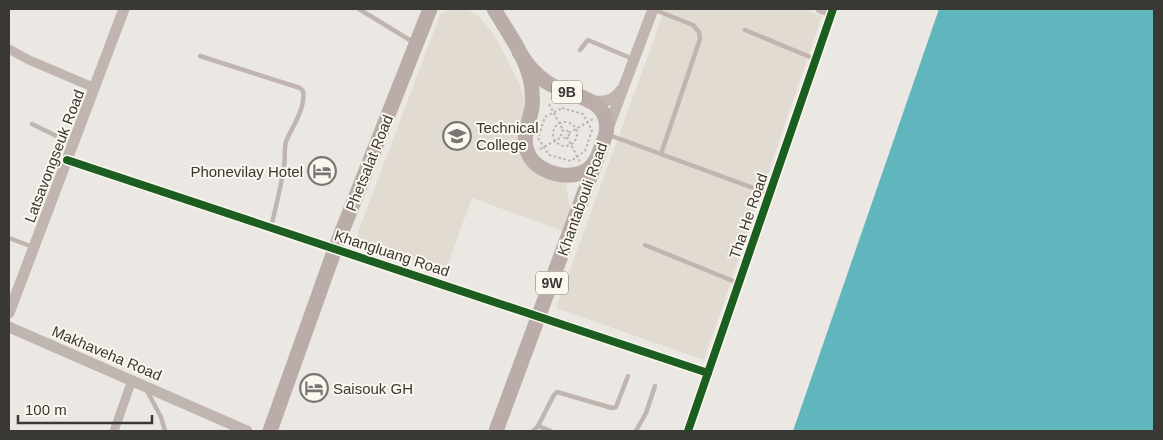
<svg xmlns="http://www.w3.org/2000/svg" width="1163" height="440" font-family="Helvetica,sans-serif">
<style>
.built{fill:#e1dbd1}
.water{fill:#60b6bc}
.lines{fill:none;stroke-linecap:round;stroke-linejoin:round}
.path{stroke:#bbb4b1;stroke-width:2;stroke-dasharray:2.5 2.5;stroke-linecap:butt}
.service{stroke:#c0b5b1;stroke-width:4.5}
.minor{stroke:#c0b5b1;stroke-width:9}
.tertiary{stroke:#c0b5b1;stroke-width:11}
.primary{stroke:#baaca8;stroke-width:15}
.cycleway-casing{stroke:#fbf7ef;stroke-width:11}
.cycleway{stroke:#1b5e20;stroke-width:8}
.labels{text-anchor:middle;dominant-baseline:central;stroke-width:4;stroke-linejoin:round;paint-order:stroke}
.shield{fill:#fbf7ef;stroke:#74716d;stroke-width:1}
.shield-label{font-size:14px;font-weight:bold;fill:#3a3835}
.poi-label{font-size:15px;fill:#3a3835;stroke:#fbf7ef;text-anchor:start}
.street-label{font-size:15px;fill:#3a3835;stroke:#fbf7ef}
</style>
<rect width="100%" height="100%" fill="#ebe8e4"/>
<g class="built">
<path d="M450 9H466L479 16 495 36 520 85 526 108 519 141 566 182 571 217 566 232 472 198 445 272 361 244 357 235 440 15Z"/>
<path d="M665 9H803L822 16 704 360 556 308Z"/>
</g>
<path class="water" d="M939 9H1154V431H793Z"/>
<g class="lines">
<g class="path">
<path d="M549 104 563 130"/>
<path d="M562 108 583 114 592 130 585 151 571 161 549 155 538 138 545 117Z"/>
<circle cx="565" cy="134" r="12"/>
<circle cx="565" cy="134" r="4"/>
<path d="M569 133 593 119"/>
<path d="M567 137 580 162"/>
<path d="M540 149 562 137"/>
</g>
<g class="service">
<path d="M359 9 413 42"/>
<path d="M655 10 693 25 699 32 700 39 661 154"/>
<path d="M745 30 815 59"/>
<path d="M580 50 588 40 633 59"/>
<path d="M200 56 300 88 303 91C306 107 293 126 287 139 283 147 286 157 284 166 281 187 276 207 271 227"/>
<path d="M32 124 73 144"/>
<path d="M609 135 770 194"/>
<path d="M9 238 33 247"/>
<path d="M645 245 738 283"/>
<path d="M146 389 161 417 165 431"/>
<path d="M538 426 551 431"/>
<path d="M533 431 538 426 554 395 557 392 612 408 616 407 628 376"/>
<path d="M636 431 646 413 655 386"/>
</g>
<g class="minor">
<path d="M820 9 832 13"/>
<path d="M9 49 29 60 95 88"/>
<path d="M67 160 708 373"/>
<path d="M114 431 132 380"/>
<path d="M688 431 833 9"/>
</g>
<g class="tertiary">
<path d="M589 100C602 103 614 101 621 90"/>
<path d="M607 131 653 9"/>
<path d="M9 313 124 9"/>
<path d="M9 327 247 431"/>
</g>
<g class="primary">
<path d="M494 9C508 33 529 60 532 89 532 95 533 102 532 108 529 123 521 139 528 153 537 176 582 185 595 161"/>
<path d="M270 431 335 249 430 9"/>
<path d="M496 431 606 134C612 96 572 98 548 83 535 75 527 64 519 52"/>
</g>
<defs>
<g id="cycleway">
<path d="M67 160 708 373"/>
<path d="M688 431 833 9"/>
</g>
</defs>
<use href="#cycleway" class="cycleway-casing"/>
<use href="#cycleway" class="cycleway"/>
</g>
<defs>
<symbol id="university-ring" viewBox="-11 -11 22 22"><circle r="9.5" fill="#fbf7ef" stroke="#787672" stroke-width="1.5"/><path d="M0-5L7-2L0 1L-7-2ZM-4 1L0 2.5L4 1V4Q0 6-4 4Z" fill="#787672"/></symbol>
<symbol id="hotel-ring" viewBox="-11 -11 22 22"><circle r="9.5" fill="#fbf7ef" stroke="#787672" stroke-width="1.5"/><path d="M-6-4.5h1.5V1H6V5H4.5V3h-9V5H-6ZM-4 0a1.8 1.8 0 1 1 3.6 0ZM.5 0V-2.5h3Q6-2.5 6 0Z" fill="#787672"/></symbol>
</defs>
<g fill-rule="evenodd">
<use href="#university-ring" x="441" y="120" width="32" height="32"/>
<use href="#hotel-ring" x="306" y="155" width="32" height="32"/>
<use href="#hotel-ring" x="298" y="372" width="32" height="32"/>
</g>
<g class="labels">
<g class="shield">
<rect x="552" y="80.5" width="30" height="23" rx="4"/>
<rect x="536" y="271.5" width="32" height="23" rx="4"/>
</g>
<g class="shield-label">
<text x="567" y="92">9B</text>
<text x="552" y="283">9W</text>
</g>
<g class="poi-label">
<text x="476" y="127">Technical<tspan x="476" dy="17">College</tspan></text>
<text x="303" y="171" text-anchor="end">Phonevilay Hotel</text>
<text x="333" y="388">Saisouk GH</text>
</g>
<g class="street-label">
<text transform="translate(54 156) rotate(-69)">Latsavongseuk Road</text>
<text transform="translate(369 163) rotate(-68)">Phetsalat Road</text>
<text transform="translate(582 199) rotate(-70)">Khantabouli Road</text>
<text transform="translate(748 216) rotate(-71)">Tha He Road</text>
<text transform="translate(392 253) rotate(18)">Khangluang Road</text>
<text transform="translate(107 353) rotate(23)">Makhaveha Road</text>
</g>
</g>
<rect width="1163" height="440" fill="none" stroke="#3a3835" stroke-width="20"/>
<path d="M18 415v8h134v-8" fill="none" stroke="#3a3835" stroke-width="2.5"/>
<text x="25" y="415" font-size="15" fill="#3a3835" stroke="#fbf7ef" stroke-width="4" paint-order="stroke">100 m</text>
</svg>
